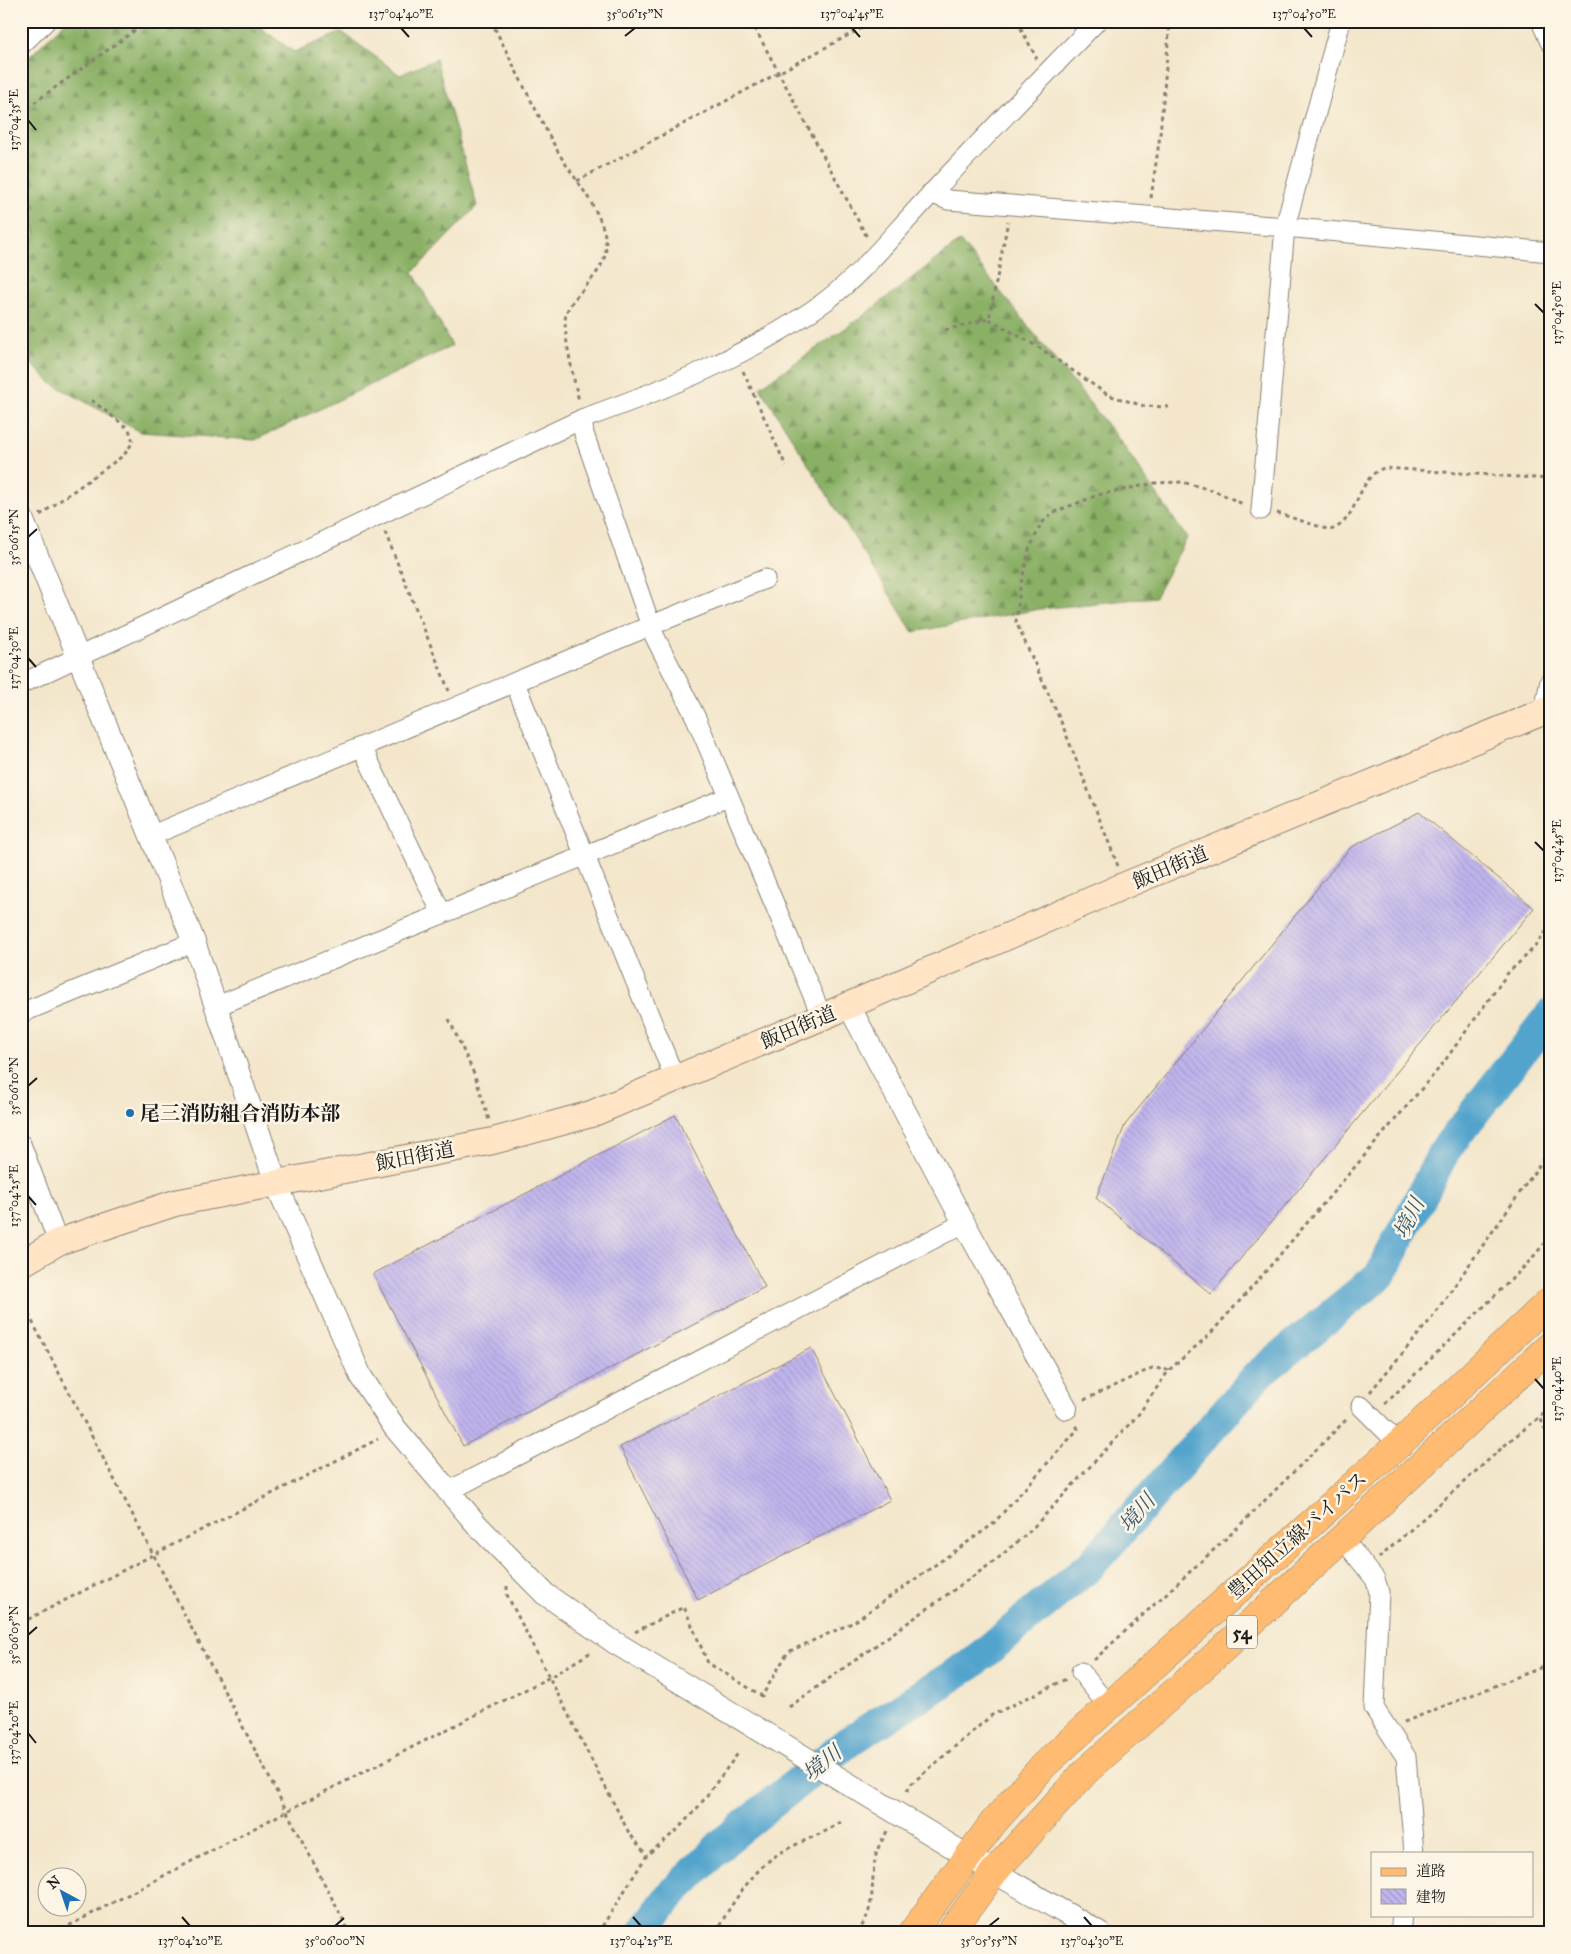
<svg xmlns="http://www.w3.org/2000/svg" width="1571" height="1954" font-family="'IM FELL Great Primer','Noto Serif JP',serif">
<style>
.forest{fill:url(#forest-firs);stroke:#536640}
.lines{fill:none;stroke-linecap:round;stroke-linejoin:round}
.river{stroke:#53a4cd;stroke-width:32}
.building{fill:url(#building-back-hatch)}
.minor-casing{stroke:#888174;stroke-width:21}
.tertiary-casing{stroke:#888174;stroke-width:24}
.secondary-casing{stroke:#888174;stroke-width:28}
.primary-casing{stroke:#888174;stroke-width:29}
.path{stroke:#888174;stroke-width:3;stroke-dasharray:4 4;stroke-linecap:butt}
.minor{stroke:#fff;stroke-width:19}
.tertiary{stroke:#fff;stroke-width:22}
.secondary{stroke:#ffe4c6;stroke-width:26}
.primary{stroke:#febb71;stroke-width:28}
.ticks{fill:none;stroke:#1c1c1c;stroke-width:2}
.poi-dot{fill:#1f6fb2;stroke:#fcf5e5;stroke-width:2}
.labels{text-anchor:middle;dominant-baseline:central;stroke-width:5;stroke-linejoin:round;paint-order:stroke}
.shield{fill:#fcf5e5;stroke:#5f5d58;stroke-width:1}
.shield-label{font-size:19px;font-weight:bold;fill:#1c1c1c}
.street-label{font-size:20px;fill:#1c1c1c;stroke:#fcf5e5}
.poi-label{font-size:20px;font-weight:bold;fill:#1c1c1c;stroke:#fcf5e5;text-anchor:start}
.water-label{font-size:21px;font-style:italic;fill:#35596c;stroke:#fcf5e5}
.neatline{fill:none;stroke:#1c1c1c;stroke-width:2}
.ticks-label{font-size:12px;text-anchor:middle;fill:#1c1c1c}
</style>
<defs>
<pattern id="forest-firs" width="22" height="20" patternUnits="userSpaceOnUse" patternTransform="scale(1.25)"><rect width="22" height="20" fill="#8ab065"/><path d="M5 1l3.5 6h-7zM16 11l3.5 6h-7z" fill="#708e52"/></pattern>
<pattern id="building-back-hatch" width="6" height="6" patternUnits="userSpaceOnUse" patternTransform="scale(1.25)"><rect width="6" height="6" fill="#c0b4ed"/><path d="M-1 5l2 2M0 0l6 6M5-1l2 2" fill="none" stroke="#a49acb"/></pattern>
</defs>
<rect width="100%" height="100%" fill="#fcf5e5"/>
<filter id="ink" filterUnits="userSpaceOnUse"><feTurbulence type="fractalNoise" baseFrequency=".02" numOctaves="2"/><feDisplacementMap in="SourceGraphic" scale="10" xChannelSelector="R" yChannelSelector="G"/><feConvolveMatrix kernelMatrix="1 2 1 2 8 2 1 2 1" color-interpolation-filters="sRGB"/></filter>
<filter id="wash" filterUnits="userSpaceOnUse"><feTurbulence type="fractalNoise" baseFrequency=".0096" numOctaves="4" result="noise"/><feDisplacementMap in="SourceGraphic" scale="20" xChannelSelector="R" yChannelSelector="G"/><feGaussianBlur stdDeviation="1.12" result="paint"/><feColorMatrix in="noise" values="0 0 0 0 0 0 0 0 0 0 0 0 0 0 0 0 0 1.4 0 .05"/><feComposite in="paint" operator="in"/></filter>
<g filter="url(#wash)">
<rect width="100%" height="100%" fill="#f3e6cb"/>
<g class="forest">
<path d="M66 21H258V26L294 52 342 32 400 75 436 59 477 206 413 272 452 346 255 440 140 432 51 383 21 354V256L35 235 21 162V65Z"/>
<path d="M960 241 1120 441 1187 538 1155 597 1040 609 913 632 760 387 863 316Z"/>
</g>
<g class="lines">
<path class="river" d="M643 1933 669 1897 725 1841 848 1742 971 1664 1089 1567 1258 1375 1380 1275 1445 1150 1550 1015"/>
</g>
<g id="blocks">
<g class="building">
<path d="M1419 812 1534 908 1211 1294 1096 1198 1125 1125 1350 848Z"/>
<path d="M675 1115 765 1287 463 1446 373 1274Z"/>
<path d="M811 1348 890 1500 698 1600 620 1447Z"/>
</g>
</g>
</g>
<g filter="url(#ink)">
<use href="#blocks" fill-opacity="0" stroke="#888174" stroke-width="1"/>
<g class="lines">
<defs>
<g id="minor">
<path d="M1541 21 1550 42"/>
<path d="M21 45 46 21"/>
<path d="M931 193 948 200 1285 227 1550 252"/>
<path d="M582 419 584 434 654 635 696 718 822 1017"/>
<path d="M1261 510 1285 227 1341 21"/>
<path d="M515 683 675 1079"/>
<path d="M21 684 582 419C666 389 750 355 823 303 864 273 897 229 932 193 986 135 1042 78 1097 21"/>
<path d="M1544 711 1550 681"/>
<path d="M362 747 442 914"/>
<path d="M150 836C355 750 559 662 765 579"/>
<path d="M217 1006 728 797"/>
<path d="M21 1013 194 942"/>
<path d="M21 1144 58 1242"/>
<path d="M1361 1406 1399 1444"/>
<path d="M447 1492 964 1223"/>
<path d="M1343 1539 1375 1579 1379 1592 1374 1708 1406 1757 1414 1853"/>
<path d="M1081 1672 1108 1706"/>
<path d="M1400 1933 1402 1915"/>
</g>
<g id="tertiary">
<path d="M21 516 194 942 276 1183 361 1377 395 1428 478 1526 545 1594 614 1642 994 1872 1100 1933"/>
<path d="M849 1006 964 1223 1066 1408"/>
</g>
<path id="secondary" d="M21 1264 58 1242 175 1203 493 1141 591 1114 822 1017 1128 884 1550 709"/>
<g id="primary">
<path d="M912 1933 993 1823 1044 1765 1399 1444 1550 1301"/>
<path d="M950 1933 994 1872 1086 1771 1214 1657 1550 1346"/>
</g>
</defs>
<use href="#minor" class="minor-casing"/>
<use href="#tertiary" class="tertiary-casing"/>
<use href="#secondary" class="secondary-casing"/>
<use href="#primary" class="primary-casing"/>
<g class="path">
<path d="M491 21C513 64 534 108 557 150 572 177 607 215 606 247 606 273 577 290 567 311 560 324 575 384 579 401"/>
<path d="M751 21 868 239"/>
<path d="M1017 21 1037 59"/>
<path d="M21 112 148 21"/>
<path d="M577 181 875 21"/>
<path d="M1151 198 1160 135 1170 21"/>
<path d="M989 319 1040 348 1108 395 1144 406 1169 407"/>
<path d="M945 330 989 319 1008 221"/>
<path d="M743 371 786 466"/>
<path d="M1277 513 1330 530C1359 522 1356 477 1384 468L1550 479"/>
<path d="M40 515 124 455 133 442 129 429 90 399"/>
<path d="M385 532 449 691"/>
<path d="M1118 866 1062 724 1016 622 1020 588 1029 550 1041 524 1052 513 1098 495 1155 483 1182 482 1215 491 1245 505"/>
<path d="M449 1019 475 1076 489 1120"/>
<path d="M21 1300 350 1933"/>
<path d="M1370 1392 1431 1319 1550 1150"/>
<path d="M1084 1400 1152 1368 1169 1370"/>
<path d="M1385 1404 1527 1264 1550 1237"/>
<path d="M1550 1408 1540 1417 1550 1441"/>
<path d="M1379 1558 1513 1438 1540 1417"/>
<path d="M507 1586V1595L629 1833 647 1855"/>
<path d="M21 1623 378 1439"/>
<path d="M635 1632 684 1607 708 1663 762 1696 788 1652 854 1622 992 1525 1078 1429 1076 1425"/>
<path d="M1094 1660 1232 1533 1348 1418"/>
<path d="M789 1707 996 1560 1030 1531 1138 1415 1169 1370 1209 1335 1254 1285 1441 1066 1508 973 1529 953 1550 927"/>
<path d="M1404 1722 1550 1664"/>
<path d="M907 1791 910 1785 992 1715 1066 1679"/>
<path d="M21 1932 22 1933"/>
<path d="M55 1933 287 1811 550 1677 593 1651"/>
<path d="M598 1933 647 1855 677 1830 699 1806 739 1752"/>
<path d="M716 1933C728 1908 754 1869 777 1855 798 1841 822 1836 842 1821"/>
<path d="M857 1933C878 1906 869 1886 876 1855 878 1846 883 1839 887 1831"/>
</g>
<use href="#minor" class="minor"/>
<use href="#tertiary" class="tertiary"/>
<use href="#secondary" class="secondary"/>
<use href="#primary" class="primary"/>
</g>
</g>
<path class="ticks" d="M401 28 409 37M852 28 860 37M1304 28 1312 37M625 36 635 28M28 120 36 130M1535 304 1544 313M28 537 37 529M28 658 36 667M1535 842 1544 851M28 1086 37 1078M28 1196 36 1205M1535 1379 1544 1389M28 1635 37 1627M28 1733 36 1743M182 1917 190 1926M633 1917 641 1926M1084 1917 1092 1926M335 1926 344 1918M989 1926 999 1918"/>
<circle class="poi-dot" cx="130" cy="1113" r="5"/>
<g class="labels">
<rect class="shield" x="1227" y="1615.5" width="30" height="33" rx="4"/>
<g class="shield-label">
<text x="1242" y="1632">54</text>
</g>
<g class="street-label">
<text transform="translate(1170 867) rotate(-23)">飯田街道</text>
<text transform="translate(798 1027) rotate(-23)">飯田街道</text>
<text transform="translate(415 1156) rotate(-11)">飯田街道</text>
<text transform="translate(1297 1535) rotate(-42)">豊田知立線バイパス</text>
</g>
<g class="poi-label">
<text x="140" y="1113">尾三消防組合消防本部</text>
</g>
<g class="water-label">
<text transform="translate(1409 1218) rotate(-63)">境川</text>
<text transform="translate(1137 1513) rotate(-49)">境川</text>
<text transform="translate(822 1763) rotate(-39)">境川</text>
</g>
</g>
<rect width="1571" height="1954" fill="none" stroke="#fcf5e5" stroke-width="55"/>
<rect x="1371" y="1852" width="162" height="65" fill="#fcf5e5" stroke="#a29e95"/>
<rect x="1381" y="1868" width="25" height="8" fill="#febb71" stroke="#a29e95"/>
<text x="1416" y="1876" font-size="15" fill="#1c1c1c">道路</text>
<rect x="1381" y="1889" width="25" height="15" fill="url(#building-back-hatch)" stroke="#a29e95"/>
<text x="1416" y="1902" font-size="15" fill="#1c1c1c">建物</text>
<g transform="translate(62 1892) rotate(320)"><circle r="24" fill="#fcf5e5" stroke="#a29e95"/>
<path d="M0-4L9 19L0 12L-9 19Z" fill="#1f6fb2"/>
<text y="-8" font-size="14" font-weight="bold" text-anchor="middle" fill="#1c1c1c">N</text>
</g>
<rect x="28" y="28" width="1516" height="1898" class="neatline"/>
<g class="ticks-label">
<text x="401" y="18">137°04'40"E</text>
<text x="635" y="18">35°06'15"N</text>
<text x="852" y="18">137°04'45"E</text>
<text x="1304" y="18">137°04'50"E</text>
<text transform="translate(14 120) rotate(-90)" y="4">137°04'35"E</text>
<text transform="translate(1557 313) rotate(-90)" y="4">137°04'50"E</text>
<text transform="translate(14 537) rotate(-90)" y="4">35°06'15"N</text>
<text transform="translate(14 658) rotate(-90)" y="4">137°04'30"E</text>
<text transform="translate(1557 851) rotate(-90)" y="4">137°04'45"E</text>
<text transform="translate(14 1086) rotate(-90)" y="4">35°06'10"N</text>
<text transform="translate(14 1196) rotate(-90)" y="4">137°04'25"E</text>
<text transform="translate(1557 1389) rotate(-90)" y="4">137°04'40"E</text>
<text transform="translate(14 1635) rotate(-90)" y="4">35°06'05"N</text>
<text transform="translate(14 1733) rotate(-90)" y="4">137°04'20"E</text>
<text x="190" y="1945">137°04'20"E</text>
<text x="335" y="1945">35°06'00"N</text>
<text x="641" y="1945">137°04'25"E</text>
<text x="989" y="1945">35°05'55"N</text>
<text x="1092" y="1945">137°04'30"E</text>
</g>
</svg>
